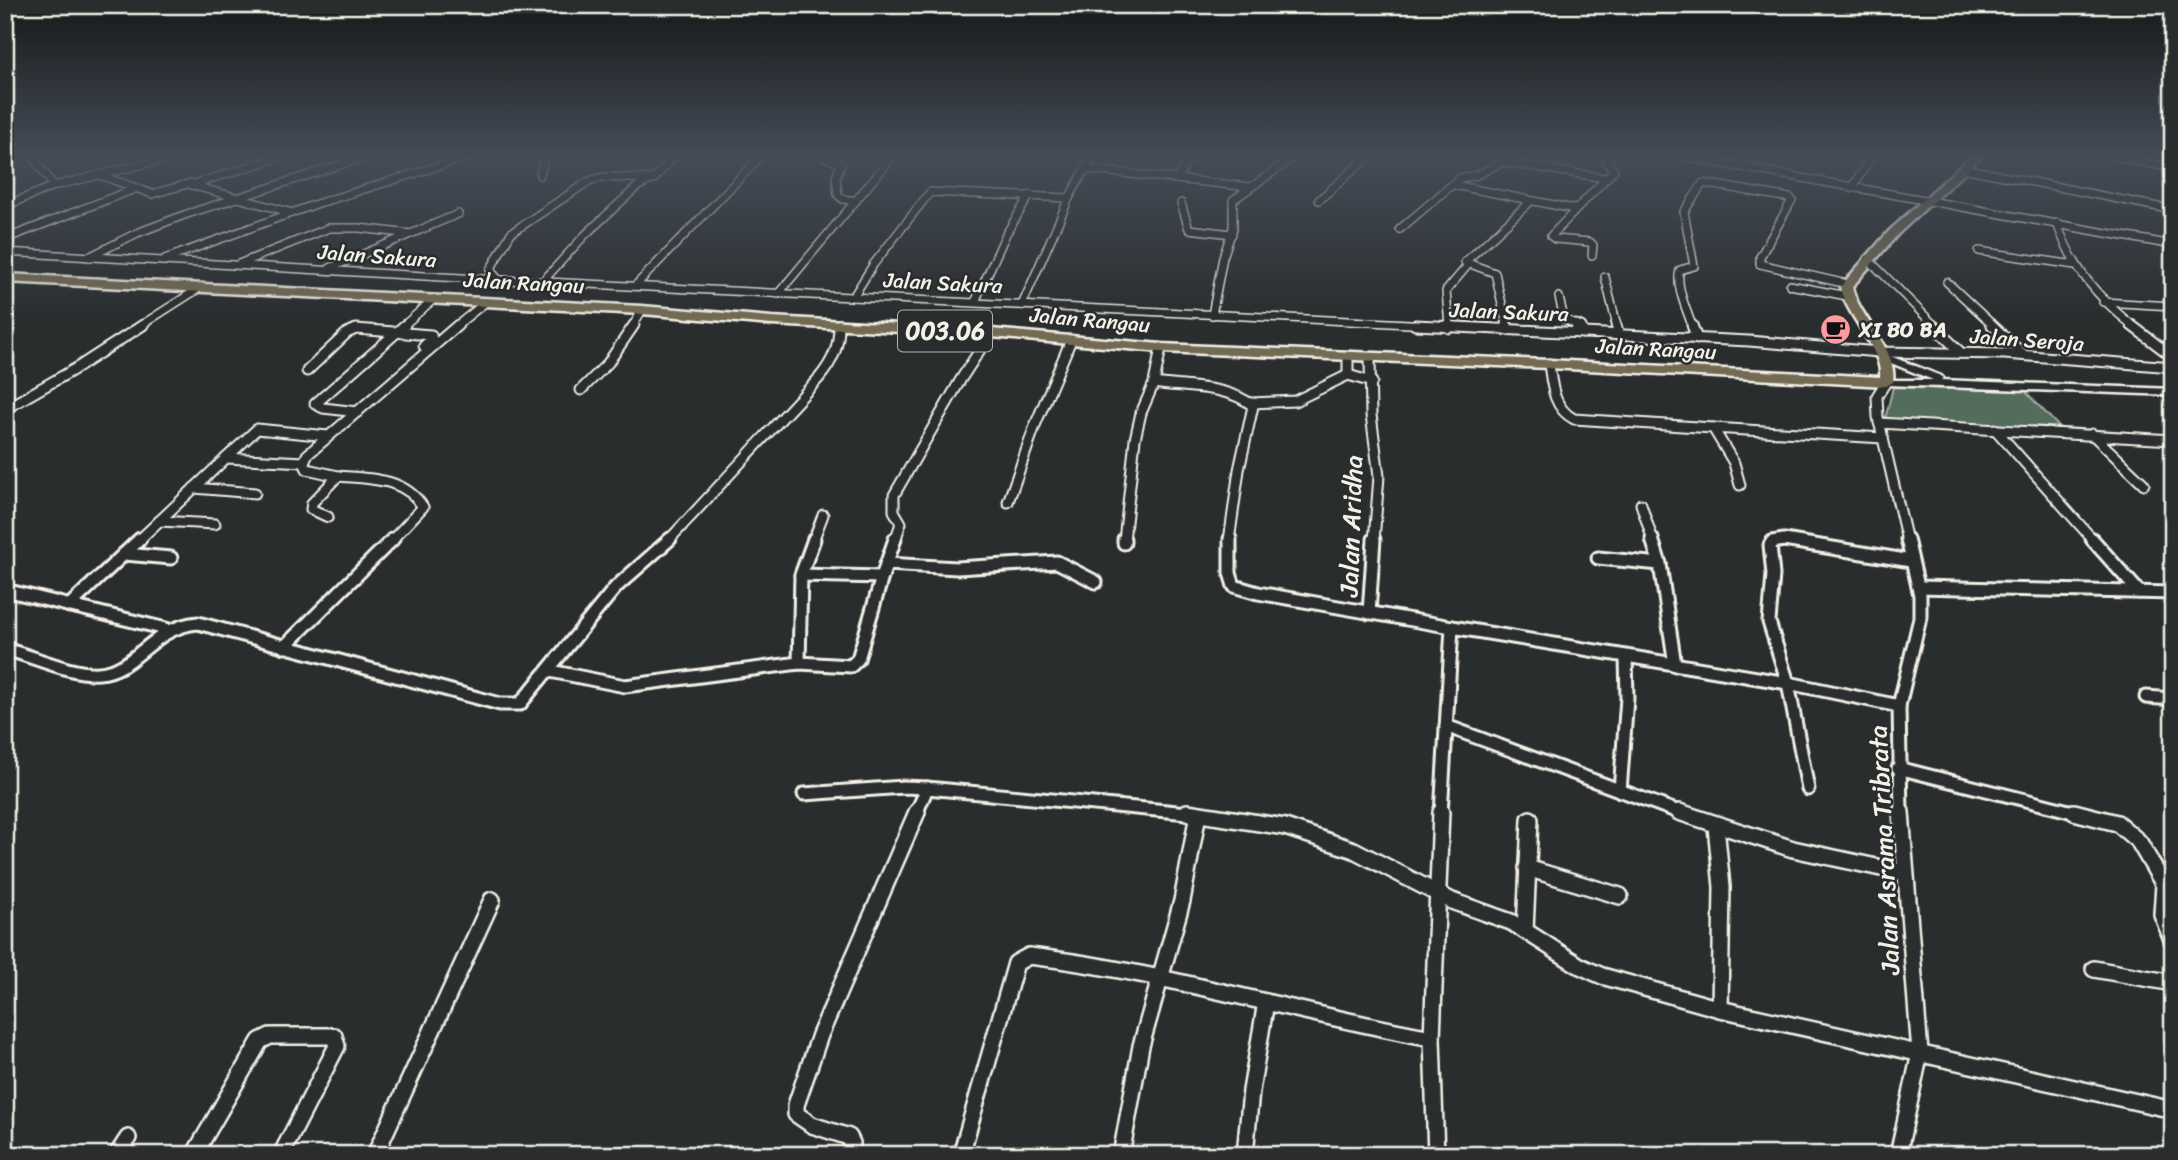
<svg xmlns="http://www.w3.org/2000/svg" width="2178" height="1160" font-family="Sriracha,sans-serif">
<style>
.green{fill:#526c5b;stroke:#a3aea2;stroke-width:2}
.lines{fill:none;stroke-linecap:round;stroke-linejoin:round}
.minor-far3-casing{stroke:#f4f1e8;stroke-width:10}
.minor-far2-casing{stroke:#f4f1e8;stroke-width:13}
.minor-far1-casing{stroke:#f4f1e8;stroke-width:17}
.minor-casing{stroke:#f4f1e8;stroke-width:20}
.tertiary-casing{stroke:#f4f1e8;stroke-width:5}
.primary-casing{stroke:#f4f1e8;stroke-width:5}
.minor-far3{stroke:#2a2d2e;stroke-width:7}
.minor-far2{stroke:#2a2d2e;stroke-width:9}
.minor-far1{stroke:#2a2d2e;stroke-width:11}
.minor{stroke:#2a2d2e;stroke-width:15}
.tertiary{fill:#2a2d2e;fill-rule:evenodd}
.primary{fill:#736b52;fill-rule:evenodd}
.labels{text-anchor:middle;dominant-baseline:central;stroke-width:5;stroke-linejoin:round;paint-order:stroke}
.far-street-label{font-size:21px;fill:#f4f1e8;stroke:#2a2d2e}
.far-poi-label{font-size:21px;font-weight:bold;fill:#f4f1e8;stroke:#2a2d2e;text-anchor:start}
.shield{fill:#2a2d2e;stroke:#b7b6b0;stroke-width:2}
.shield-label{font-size:24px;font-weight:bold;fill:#f4f1e8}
.street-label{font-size:26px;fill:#f4f1e8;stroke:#2a2d2e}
</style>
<rect width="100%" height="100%" fill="#2a2d2e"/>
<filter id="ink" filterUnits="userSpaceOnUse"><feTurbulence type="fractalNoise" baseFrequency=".0143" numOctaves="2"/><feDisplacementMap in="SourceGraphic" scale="14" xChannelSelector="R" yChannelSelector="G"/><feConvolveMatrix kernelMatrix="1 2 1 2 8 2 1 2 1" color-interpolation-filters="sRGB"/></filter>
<g filter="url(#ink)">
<path class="green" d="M1893 387 2025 391 2061 429 1885 420Z"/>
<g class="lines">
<defs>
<g id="minor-far3">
<path d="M280 157 191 185 289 212"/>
<path d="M824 157 841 164 836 177 838 195 843 199 856 201"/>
<path d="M1686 157 2173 245"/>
<path d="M2118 157 2173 168"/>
<path d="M34 159 54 186"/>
<path d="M1503 162 1605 178"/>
<path d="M1736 167 1746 157"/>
<path d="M1963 168 2173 210"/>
<path d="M1084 169 1250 187"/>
<path d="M100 175 152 194 191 183"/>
<path d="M540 175 544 157"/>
<path d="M1177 179 1189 157"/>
<path d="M1454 185 1574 209"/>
<path d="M1852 188 1871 157"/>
<path d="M1069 198 1092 157"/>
<path d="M1319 200 1368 157"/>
<path d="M1181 203 1189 229 1232 234"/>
<path d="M5 206 54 186 172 157"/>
<path d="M2057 223C2072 267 2097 297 2133 326"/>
<path d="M1400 229 1460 178 1477 175 1512 157"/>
<path d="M5 239 137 188"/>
<path d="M1979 251 2075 265"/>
<path d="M5 252 442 277 1450 326"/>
<path d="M1592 255 1593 245 1590 242 1555 239 1551 236 1614 170 1606 162 1610 157"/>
<path d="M89 257 137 233 187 214 365 157"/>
<path d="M165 259 316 204 468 157"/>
<path d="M1868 259 1935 326"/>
<path d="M239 264 329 228H359L411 234"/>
<path d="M330 268 458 214"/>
<path d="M1605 277 1617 326"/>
<path d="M499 280 490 270 511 233 589 181 603 177 654 179"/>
<path d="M543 281 585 235 638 186 654 179 674 157"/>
<path d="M1947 282 1994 326"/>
<path d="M636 285 760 157"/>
<path d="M1790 285 1847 296"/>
<path d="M778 294 892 157"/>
<path d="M853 297 873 265 930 192 1069 198 1022 305"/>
<path d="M1559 297 1564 319 1580 326"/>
<path d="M975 302 1006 234 1030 195"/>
<path d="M2103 302 2173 306"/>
<path d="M1212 315 1223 257 1233 228V200L1294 157"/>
<path d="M140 326 201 287"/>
<path d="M403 326 434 299"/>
<path d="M456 326 486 302"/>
<path d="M633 326 642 310"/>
<path d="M1449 326 1446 291 1468 265"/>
<path d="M1507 326 1495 273 1465 262 1531 201"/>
<path d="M1692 326C1687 310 1675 286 1680 270L1694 266 1684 212 1703 183 1790 198 1792 200 1760 257V264L1847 284"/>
</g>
<g id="minor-far2">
<path d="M1415 325 1749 341 1879 352 2005 354 2173 367"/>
<path d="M1449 325V328"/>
<path d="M1507 325 1508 330"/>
<path d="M1576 325 1581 327 1583 333"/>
<path d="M1616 325 1619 335"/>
<path d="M1692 325 1697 339"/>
<path d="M1933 325 1961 353"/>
<path d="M1992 325 2024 355"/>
<path d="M2131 325 2173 357"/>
<path d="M1348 357V375L1372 382"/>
<path d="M1370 358 1371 415 1379 476 1374 541"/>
<path d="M1549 364C1552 385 1553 408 1574 419L1713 428"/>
<path d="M307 371 347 333 356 329 431 335 432 339 424 346"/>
<path d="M1886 382 1877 396 1878 417 1907 541"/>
<path d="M1154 383C1185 388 1228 385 1253 406L1239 470 1229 541"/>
<path d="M581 390 608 363 634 325"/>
<path d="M1251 403 1295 401 1348 375"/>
<path d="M5 409 75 369 143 325"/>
<path d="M358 412 323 408 315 404 405 325"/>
<path d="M1879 423 2173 440"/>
<path d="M1995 429 2094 541"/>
<path d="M2092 434 2144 484"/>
<path d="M226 458 304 462"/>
<path d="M338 476C370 479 404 477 423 507L391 541"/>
<path d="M1740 485 1734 463 1713 428 1883 438"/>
<path d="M194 488 255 493"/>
<path d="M1008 502 1036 423 1071 340"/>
<path d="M1641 504 1653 541"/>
<path d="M328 517 311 509 312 503 338 476 307 469 304 462 307 455 458 325"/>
<path d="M159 521 215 524"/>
<path d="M138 541 257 429 328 436"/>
<path d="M668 541 819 378C833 361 839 347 839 325"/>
<path d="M813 541 823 515"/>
<path d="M895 541 901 523 894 511V495L961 379 991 333"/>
<path d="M1124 541 1135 439 1141 413 1154 383 1161 348"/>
<path d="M1778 541H1790"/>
</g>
<g id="minor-far1">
<path d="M1230 539V573L1234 586 1258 593 1452 627"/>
<path d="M1652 539 1660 564"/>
<path d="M2092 539 2139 592"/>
<path d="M1124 543V539"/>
<path d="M124 554 171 558"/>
<path d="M1598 558 1660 564 1675 665"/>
<path d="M886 564 957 568 1057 562 1096 582"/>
<path d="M801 575 882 577 895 539"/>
<path d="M1918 587 2173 593"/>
<path d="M5 590 166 629"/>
<path d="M69 606 140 539"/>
<path d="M1369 613 1374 539"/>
<path d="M284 647 393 539"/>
<path d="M5 649C32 656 72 675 99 673 136 671 151 627 198 623L500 704H520L616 587 670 539"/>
<path d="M799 663 801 575 814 539"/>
<path d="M550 671 625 686 799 663 851 666 858 659 882 577"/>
<path d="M2146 697 2173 699"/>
<path d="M1446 726 1684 814"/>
<path d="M1898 768 2081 814"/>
<path d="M1808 789 1788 683 1769 622 1773 575 1770 545 1772 542 1784 540 1911 561"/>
<path d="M1620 791 1627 698 1626 657"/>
<path d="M804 794 904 787 927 788 1198 814"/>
<path d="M916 814 927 788"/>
<path d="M1441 814 1452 627 1788 683 1899 706"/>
<path d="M1901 814 1899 706 1920 618V595L1907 539"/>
</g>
<g id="minor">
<path d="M1187 812 1285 827 1354 850 1452 901 1511 922 1580 966 1602 976 1720 1009 2173 1110"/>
<path d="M1679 812 1793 849 1904 873"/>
<path d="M2074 812 2117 823 2139 842 2164 885 2173 887"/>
<path d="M1716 826 1722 887 1720 1009"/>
<path d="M1527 868 1620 896"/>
<path d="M2164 885 2162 914 2173 942"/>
<path d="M1525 931 1530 819"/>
<path d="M2094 969 2173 983"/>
<path d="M117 1155 128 1138"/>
<path d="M194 1155 260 1041 270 1036H334L337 1046 281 1155"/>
<path d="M375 1155 492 900"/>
<path d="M850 1155 852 1143 849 1137 812 1125 796 1114V1105L820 1035 917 812"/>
<path d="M961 1155 1016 963 1029 956C1166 972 1297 1014 1432 1038"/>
<path d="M1121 1155 1141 1046 1182 901 1198 814"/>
<path d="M1245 1155 1251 1091 1266 1002"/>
<path d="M1436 1155 1432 1038 1441 812"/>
<path d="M1898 1155 1920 1053 1901 812"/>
</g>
<path id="tertiary" d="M1880 352 1941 376 1943 378 1941 380 2173 389V395L1886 385 1882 384V380H1933L1876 357 1875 355Z"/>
<path id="primary" d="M1970 157H1981L1898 234 1852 287C1860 320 1898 348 1893 382L1886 386 1549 368 1161 352 991 337 772 325 642 314 5 282V274L642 306 772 317 991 329 1161 344 1549 360 1880 377C1883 350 1846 316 1840 287L1890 230Z"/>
</defs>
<use href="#minor-far3" class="minor-far3-casing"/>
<use href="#minor-far2" class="minor-far2-casing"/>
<use href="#minor-far1" class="minor-far1-casing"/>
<use href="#minor" class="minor-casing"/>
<use href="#tertiary" class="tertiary-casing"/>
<use href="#primary" class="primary-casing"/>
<use href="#minor-far3" class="minor-far3"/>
<use href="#minor-far2" class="minor-far2"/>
<use href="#minor-far1" class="minor-far1"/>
<use href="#minor" class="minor"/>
<use href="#tertiary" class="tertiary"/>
<use href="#primary" class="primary"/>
</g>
</g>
<linearGradient id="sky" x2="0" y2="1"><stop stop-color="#171919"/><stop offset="0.49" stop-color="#444c57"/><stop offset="1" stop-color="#444c57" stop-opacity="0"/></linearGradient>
<rect width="2178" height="319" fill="url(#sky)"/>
<defs>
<symbol id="cafe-disc" viewBox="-11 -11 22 22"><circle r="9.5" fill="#ff9aa2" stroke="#2a2d2e"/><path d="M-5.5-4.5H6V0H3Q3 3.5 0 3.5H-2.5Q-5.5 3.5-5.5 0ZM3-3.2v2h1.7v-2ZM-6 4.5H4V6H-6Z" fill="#111"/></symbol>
</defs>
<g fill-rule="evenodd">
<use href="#cafe-disc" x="1818" y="312" width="35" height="35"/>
</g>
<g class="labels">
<g class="far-street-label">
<text transform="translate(377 256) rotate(4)">Jalan Sakura</text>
<text transform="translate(524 283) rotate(3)">Jalan Rangau</text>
<text transform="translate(943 283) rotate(3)">Jalan Sakura</text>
<text transform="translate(1509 312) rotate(2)">Jalan Sakura</text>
<text transform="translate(1090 320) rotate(5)">Jalan Rangau</text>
<text transform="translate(2027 340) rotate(4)">Jalan Seroja</text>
<text transform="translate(1656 349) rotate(3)">Jalan Rangau</text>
</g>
<g class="far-poi-label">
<text x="1859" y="330">XI BO BA</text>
</g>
<rect class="shield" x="898" y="310.5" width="94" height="41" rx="5"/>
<g class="shield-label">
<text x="945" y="331">003.06</text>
</g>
<g class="street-label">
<text transform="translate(1351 526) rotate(-88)">Jalan Aridha</text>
<text transform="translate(1884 850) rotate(-93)">Jalan Asrama Tribrata</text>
</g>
</g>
<rect width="2178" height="1160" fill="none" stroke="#2a2d2e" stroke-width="28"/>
<rect x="14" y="14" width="2150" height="1132" fill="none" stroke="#f4f1e8" stroke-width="2.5" filter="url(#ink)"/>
</svg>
